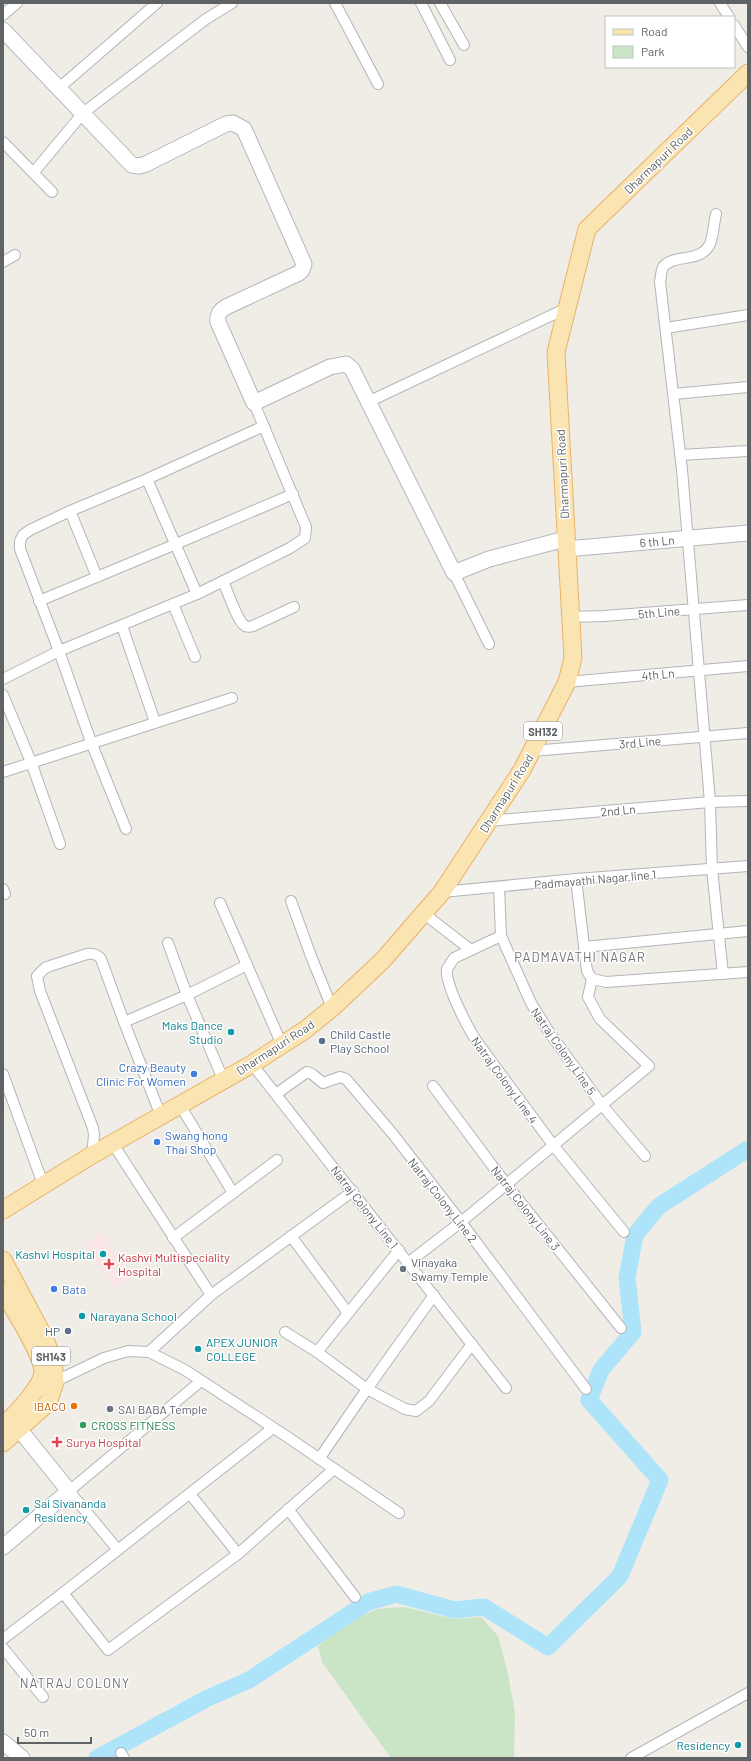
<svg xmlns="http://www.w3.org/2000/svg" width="751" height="1761" font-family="Barlow,sans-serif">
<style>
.medical{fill:#fae6e7}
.green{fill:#cae5c6}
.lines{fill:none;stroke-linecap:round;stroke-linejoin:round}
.river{stroke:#ade4fa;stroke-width:17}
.street-casing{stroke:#b2b5b8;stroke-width:12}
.secondary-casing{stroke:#b3b7bb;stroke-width:17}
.primary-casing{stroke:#e9b167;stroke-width:19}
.street{stroke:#fff;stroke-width:10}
.secondary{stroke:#fff;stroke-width:15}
.primary{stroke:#fae4b2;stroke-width:17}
.culture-dot{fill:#0f9aa8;stroke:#fff;stroke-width:1.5}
.service-dot{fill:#5c6f8a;stroke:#fff;stroke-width:1.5}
.shop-dot{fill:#3f7fe0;stroke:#fff;stroke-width:1.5}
.health-dot{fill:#e0444e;stroke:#fff;stroke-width:1.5}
.worship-dot{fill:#6b7280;stroke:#fff;stroke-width:1.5}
.food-dot{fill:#e8710a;stroke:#fff;stroke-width:1.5}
.leisure-dot{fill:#2e9e5b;stroke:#fff;stroke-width:1.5}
.labels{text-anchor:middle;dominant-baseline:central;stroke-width:3;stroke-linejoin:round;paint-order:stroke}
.shield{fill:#fff;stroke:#8f9294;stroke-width:1}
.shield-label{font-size:11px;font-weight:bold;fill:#5f6366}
.street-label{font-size:12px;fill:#5f6366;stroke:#fff}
.culture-label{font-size:12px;fill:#0d838f;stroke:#fff;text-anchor:end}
.service-label{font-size:12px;fill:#4e5e75;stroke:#fff;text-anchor:start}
.shop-label{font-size:12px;fill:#366cbe;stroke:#fff;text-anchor:start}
.health-label{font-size:12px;fill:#be3a42;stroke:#fff;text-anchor:start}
.worship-label{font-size:12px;fill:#5b616d;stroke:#fff;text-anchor:start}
.food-label{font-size:12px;fill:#c56008;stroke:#fff;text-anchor:end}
.leisure-label{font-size:12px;fill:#27864d;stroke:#fff;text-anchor:start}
.neighbourhood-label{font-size:13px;letter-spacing:1px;fill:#707578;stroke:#fff}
</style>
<rect width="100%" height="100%" fill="#f0ede7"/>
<path class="medical" d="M102 1232 131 1278 115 1289 83 1244Z"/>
<path class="green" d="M404 1607 454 1619 481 1617 498 1636 507 1669 515 1712 514 1758H391L322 1662 318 1646 353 1620 377 1609Z"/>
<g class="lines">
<path class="river" d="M97 1758 206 1699 249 1680 368 1602 396 1594 455 1610 484 1607 548 1647 620 1576 660 1480 589 1400 601 1370 633 1332 627 1278 635 1235 659 1206 748 1149"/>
<defs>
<g id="street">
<path d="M335 3 378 84"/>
<path d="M421 3 450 60"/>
<path d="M440 3 464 45"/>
<path d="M720 3 729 17"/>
<path d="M3 15 17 3"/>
<path d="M734 25 748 47"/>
<path d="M58 89 157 3"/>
<path d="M3 142 52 192"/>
<path d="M34 172 83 113 206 19 232 3"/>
<path d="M716 214C714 223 713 236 710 244 700 264 674 253 663 267 661 271 661 277 660 282L682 470 710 802 712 869 723 974"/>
<path d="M3 262 15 255"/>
<path d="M666 328 748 315"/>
<path d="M674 394 748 387"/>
<path d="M370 401 567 308"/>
<path d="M681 455 748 451"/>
<path d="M147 479 197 594"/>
<path d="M70 511 97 577"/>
<path d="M454 573 489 644"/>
<path d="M223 581C227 590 237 620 244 625 246 627 250 627 253 626L294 607"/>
<path d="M39 601 176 544 293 494"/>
<path d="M173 604 195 657"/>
<path d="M570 617 604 616 748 605"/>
<path d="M122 626 155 722"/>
<path d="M3 679 59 651 197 594 290 548 305 538 306 527 254 403"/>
<path d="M567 682 748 666"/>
<path d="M3 695 31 762 60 844"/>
<path d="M532 751 748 733"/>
<path d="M3 772 232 698"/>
<path d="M488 821 710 802 748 801"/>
<path d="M126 829 91 742 59 651 20 549V541L23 535 30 530 70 511 147 479 264 426"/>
<path d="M576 879 587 971 592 979 606 982 748 972"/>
<path d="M499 887 501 936 531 1003 549 1032 602 1105 645 1156"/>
<path d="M3 889 5 894"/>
<path d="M442 892 576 879 748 866"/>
<path d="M291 901 311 956 332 1008"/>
<path d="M220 903 282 1045"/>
<path d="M423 913 471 950"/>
<path d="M501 936 454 958 447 969C445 984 466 1024 475 1039L553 1145 624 1232"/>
<path d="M168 943 187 995 223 1079"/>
<path d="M584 947 748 931"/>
<path d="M124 1022 187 995 247 965"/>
<path d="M252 1064 506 1388"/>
<path d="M3 1074 43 1184"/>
<path d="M433 1086 506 1184 621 1328"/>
<path d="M276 1094 307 1072 312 1074 323 1083 340 1077 346 1079 392 1133 461 1222 586 1389"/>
<path d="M180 1105 233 1193"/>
<path d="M113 1144 211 1295"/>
<path d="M92 1155 94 1135 93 1128 40 991 37 976 45 968 50 966 87 954C93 953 97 954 101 959L124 1022 161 1116"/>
<path d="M291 1236 348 1313"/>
<path d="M173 1238 277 1160"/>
<path d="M399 1250 317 1352 367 1389 434 1295"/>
<path d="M409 1262 461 1222 649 1066 600 1019 588 997 592 979"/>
<path d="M285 1332 317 1352"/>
<path d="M149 1352 211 1295 353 1191"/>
<path d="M52 1383 104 1358 128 1351 149 1352 185 1370 286 1436 399 1513"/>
<path d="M273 1428 63 1593 108 1650 238 1554 334 1469"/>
<path d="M319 1459 367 1389 405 1409 416 1411 429 1401 472 1344"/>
<path d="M190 1494 238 1554"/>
<path d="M288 1509 355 1597"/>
<path d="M118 1550 69 1491 201 1381"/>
<path d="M3 1639 63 1593"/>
<path d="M3 1648 43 1697"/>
<path d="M121 1753 124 1758"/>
<path d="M631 1758 748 1693"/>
</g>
<g id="secondary">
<path d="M3 30 132 165 139 166 146 164 226 124 233 123 244 129 304 264 302 270 299 273 226 307C219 311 217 315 218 322L254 403 330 367 346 364 352 369 454 573 489 559 565 539"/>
<path d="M566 549 748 533"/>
<path d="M3 1547 69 1491 19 1429"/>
<path d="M3 1742 22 1758"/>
</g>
<g id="primary">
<path d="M3 1210 92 1155 252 1064 305 1030 332 1008 383 960 442 892 522 770 567 682 573 658 556 352 587 229 748 73"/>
<path d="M3 1260 44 1337 53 1360 55 1382 48 1403 3 1443"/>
<path d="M3 1291C14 1310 41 1351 43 1371 43 1386 14 1416 3 1426"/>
</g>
</defs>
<use href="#street" class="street-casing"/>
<use href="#secondary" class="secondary-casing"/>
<use href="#primary" class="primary-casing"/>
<use href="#street" class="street"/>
<use href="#secondary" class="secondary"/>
<use href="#primary" class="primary"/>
</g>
<g class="culture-dot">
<circle cx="231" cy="1032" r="4"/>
<circle cx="103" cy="1254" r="4"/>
<circle cx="82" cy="1316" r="4"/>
<circle cx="198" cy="1349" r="4"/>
<circle cx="26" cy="1510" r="4"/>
<circle cx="738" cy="1745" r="4"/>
</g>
<g class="service-dot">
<circle cx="322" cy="1041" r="4"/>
<circle cx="68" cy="1331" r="4"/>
</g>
<g class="shop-dot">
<circle cx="194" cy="1074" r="4"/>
<circle cx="157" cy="1142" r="4"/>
<circle cx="54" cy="1289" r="4"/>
</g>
<g class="health-dot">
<path d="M107 1258h4v4h4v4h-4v4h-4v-4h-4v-4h4z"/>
<path d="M55 1436h4v4h4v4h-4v4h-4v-4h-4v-4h4z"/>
</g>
<g class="worship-dot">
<circle cx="403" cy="1269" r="4"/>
<circle cx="110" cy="1409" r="4"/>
</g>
<circle class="food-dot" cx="74" cy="1406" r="4"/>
<circle class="leisure-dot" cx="83" cy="1425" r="4"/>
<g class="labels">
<g class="shield">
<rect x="524" y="722" width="38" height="18" rx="3"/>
<rect x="32" y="1347" width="38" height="18" rx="3"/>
</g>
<g class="shield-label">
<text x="543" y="731">SH132</text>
<text x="51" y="1356">SH143</text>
</g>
<g class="street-label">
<text transform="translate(658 160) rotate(-44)">Dharmapuri Road</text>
<text transform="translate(562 474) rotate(-93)">Dharmapuri Road</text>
<text transform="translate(657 541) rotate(-5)">6 th Ln</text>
<text transform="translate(659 612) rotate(-5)">5th Line</text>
<text transform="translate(658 674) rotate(-5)">4th Ln</text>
<text transform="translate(640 742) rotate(-5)">3rd Line</text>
<text transform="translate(506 793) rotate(-58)">Dharmapuri Road</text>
<text transform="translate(618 810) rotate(-5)">2nd Ln</text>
<text transform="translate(595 879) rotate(-5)">Padmavathi Nagar line 1</text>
<text transform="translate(275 1047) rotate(-33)">Dharmapuri Road</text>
<text transform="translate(564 1051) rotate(55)">Natraj Colony Line 5</text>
<text transform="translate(505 1080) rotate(54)">Natraj Colony Line 4</text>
<text transform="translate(443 1200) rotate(52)">Natraj Colony Line 2</text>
<text transform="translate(365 1207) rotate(52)">Natraj Colony Line 1</text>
<text transform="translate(526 1208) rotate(52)">Natraj Colony Line 3</text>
</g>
<g class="culture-label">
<text x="223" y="1025">Maks Dance<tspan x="223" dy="14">Studio</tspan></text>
<text x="95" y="1254">Kashvi Hospital</text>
<text x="90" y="1316" text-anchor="start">Narayana School</text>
<text x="206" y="1342" text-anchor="start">APEX JUNIOR<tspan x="206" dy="14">COLLEGE</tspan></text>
<text x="34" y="1503" text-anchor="start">Sai Sivananda<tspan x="34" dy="14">Residency</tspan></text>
<text x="730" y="1745">Residency</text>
</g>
<g class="service-label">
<text x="330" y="1034">Child Castle<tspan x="330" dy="14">Play School</tspan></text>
<text x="60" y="1331" text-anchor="end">HP</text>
</g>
<g class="shop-label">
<text x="186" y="1067" text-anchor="end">Crazy Beauty<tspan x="186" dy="14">Clinic For Women</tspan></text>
<text x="165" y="1135">Swang hong<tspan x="165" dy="14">Thai Shop</tspan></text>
<text x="62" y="1289">Bata</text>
</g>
<g class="health-label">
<text x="118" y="1257">Kashvi Multispeciality<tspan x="118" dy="14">Hospital</tspan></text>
<text x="66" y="1442">Surya Hospital</text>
</g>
<g class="worship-label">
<text x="411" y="1262">Vinayaka<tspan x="411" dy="14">Swamy Temple</tspan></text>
<text x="118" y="1409">SAI BABA Temple</text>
</g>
<g class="food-label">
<text x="66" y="1406">IBACO</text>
</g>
<g class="leisure-label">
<text x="91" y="1425">CROSS FITNESS</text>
</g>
<g class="neighbourhood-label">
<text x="580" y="957">PADMAVATHI NAGAR</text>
<text x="75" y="1683">NATRAJ COLONY</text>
</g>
</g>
<rect width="751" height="1761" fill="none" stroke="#5f6366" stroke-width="8"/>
<rect x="605" y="16" width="130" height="52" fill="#ffffff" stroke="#bfc1c2"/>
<rect x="613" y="29" width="20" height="6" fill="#fae4b2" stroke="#bfc1c2"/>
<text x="641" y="36" font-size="12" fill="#5f6366">Road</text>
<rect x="613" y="46" width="20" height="12" fill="#cae5c6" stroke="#bfc1c2"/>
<text x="641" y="56" font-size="12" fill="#5f6366">Park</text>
<path d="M18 1737v6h73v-6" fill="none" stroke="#5f6366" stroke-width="2"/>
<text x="24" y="1737" font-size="12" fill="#5f6366" stroke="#ffffff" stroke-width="3" paint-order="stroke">50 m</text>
</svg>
